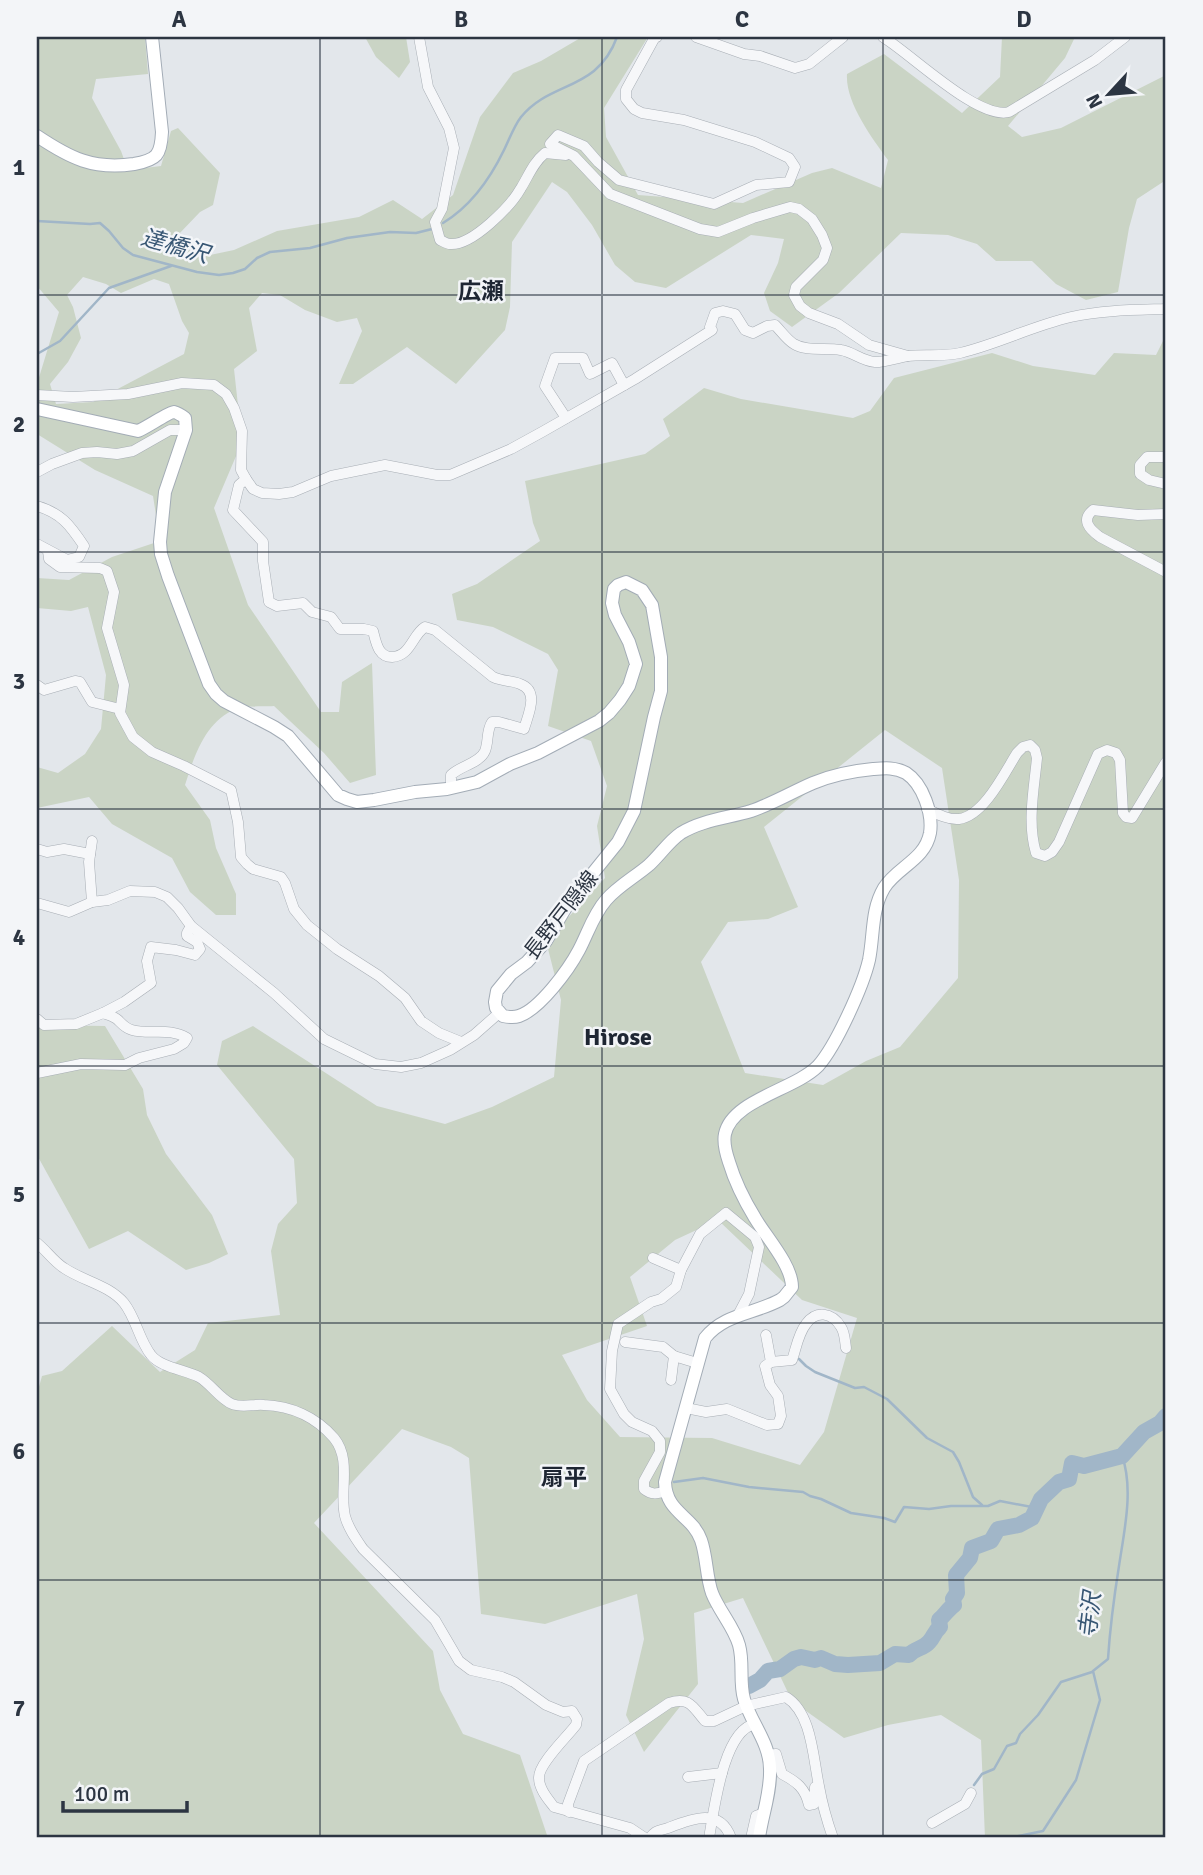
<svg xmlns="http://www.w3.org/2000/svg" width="1203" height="1875" font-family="Signika,'Noto Sans JP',sans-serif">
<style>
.green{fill:#cad4c5;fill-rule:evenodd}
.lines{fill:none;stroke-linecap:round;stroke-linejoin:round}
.stream{stroke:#a1b6c8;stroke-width:2.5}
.river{stroke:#a1b6c8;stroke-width:16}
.minor-casing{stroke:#a8aeb5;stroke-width:11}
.major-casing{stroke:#a3acb6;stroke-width:14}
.minor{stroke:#f6f7f9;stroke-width:10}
.major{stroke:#fff;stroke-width:12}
.grid{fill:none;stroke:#2c3542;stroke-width:2;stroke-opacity:0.55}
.labels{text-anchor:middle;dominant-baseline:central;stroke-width:5;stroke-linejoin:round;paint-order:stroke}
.street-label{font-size:21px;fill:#2c3542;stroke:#f3f5f8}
.water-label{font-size:23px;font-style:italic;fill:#385774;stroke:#f3f5f8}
.neighbourhood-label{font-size:23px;font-weight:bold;fill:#1e2633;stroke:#f3f5f8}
.quarter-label{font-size:24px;font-weight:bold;fill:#1e2633;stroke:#f3f5f8}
.neatline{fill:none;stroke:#2c3542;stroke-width:2.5}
.grid-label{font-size:23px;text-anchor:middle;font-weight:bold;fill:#2c3542}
</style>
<rect width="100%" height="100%" fill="#e3e7eb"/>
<g class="green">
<path d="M37 37H145L148 74 96 79 92 98 121 151 128 170 161 166 171 131 178 128 220 173 213 205 200 212 178 235 179 244 194 253 210 255 234 250 277 231 359 217 393 200 422 219 453 195 480 117 513 73 541 61 582 37H648L604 108 606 137 638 195 743 203 812 173 832 168 881 188 888 160C872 138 845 102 847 74L884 54 962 113 1000 77 1002 37H1075L1065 58 1008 126 1022 137 1061 128 1166 75V180L1137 199 1129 228 1118 292 1086 300 1056 284 1032 261H996L977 244 948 235 901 233 839 293 792 327 770 311 764 293 778 263 784 239 751 235 666 288 635 282 615 265 592 225 567 192 552 182 512 242 510 307 505 330 456 384 407 347 353 384H339L362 331 357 318 337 322 305 310 280 295 262 293 249 308 257 351 234 369 242 442 214 508 248 605 321 712H339L342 682 372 663 376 775 350 783 324 753 274 706C263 707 246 705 236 709 205 721 194 757 185 785L210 820 216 848 236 894V915H216L190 892 172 858 112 824 89 797 37 808V767L58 773 85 754 101 729 106 675 88 607 71 611 37 608V578L69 580 112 557 160 541 153 496 95 470 37 434V384L59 312 37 286ZM83 277 106 284 121 293 154 279 169 284 182 321 189 333 184 354 93 402 56 404 50 384 68 362 81 338 73 307 67 295Z"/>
<path d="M365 37H406L410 62 399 78 376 57Z"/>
<path d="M1166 335V1838H985L981 1740 941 1715 888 1725 844 1738 792 1701 743 1598 694 1613 698 1684 644 1752 626 1715 644 1639 637 1594 545 1624 481 1614 469 1458 451 1447 402 1429 314 1523 433 1651 440 1690 463 1734 520 1755 548 1838H37V1394L42 1376 62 1371 112 1326 160 1372 195 1350 208 1323 280 1315 271 1251 278 1224 297 1203 294 1159 217 1065 222 1041 253 1026 377 1106 445 1124 492 1107 554 1077 561 1000 546 941 605 878 597 826 607 786 591 741 548 726 558 670 548 654 493 627 457 620 452 594 477 584 540 541 533 523 525 481 645 454 670 436 663 419 704 388 741 399 853 418 870 411 894 378 992 353 1033 366 1095 375 1114 353 1156 355ZM885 730 942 768 959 880 958 978 900 1047 866 1061 823 1085 745 1073 701 962 728 922 768 919 798 907 764 827ZM718 1220 802 1300 857 1318 824 1432 800 1465 712 1438 620 1437 587 1400 562 1355 647 1326 630 1277 675 1240Z"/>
<path d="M37 1025 105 1026 143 1089 147 1115 166 1154 212 1215 228 1254 209 1263 186 1270 128 1231 89 1249 37 1155Z"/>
</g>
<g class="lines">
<g class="stream">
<path d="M37 221 90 224 100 223 109 231 123 248 133 255 197 272 219 275 233 273 245 269 257 258 270 252 310 248 347 238 390 232 416 233 432 229"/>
<path d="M443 223C471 206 490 179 504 150 509 140 514 126 521 117 551 80 597 92 617 37"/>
<path d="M37 354 60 341 109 288 171 266"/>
<path d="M799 1359 806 1366 815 1372 855 1388 864 1387 887 1399 927 1438 953 1452 959 1462 973 1497 982 1505"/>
<path d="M674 1482 703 1478 749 1487 803 1492 810 1496 821 1499 851 1513 884 1518 895 1522 904 1507 929 1509 951 1506H988L1000 1501 1037 1508"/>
<path d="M974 1785 982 1774 994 1769 1007 1746 1016 1743 1020 1734 1038 1715 1061 1682 1092 1672"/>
<path d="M1013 1837 1043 1831 1076 1780 1100 1700 1093 1671 1108 1659C1110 1628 1114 1597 1119 1566 1124 1532 1134 1489 1122 1456"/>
</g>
<path class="river" d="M749 1686 760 1680 768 1671 780 1669 794 1659 801 1657 815 1660 821 1658 835 1664 848 1665 880 1663 895 1654 909 1655C915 1648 923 1649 929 1642 934 1637 934 1632 940 1627L939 1620C945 1615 948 1609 954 1605L953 1599 957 1593 956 1575 970 1558 972 1548 991 1541 998 1529 1019 1525 1032 1518 1041 1499 1059 1482 1069 1479 1072 1463 1084 1466 1122 1456 1144 1432 1160 1423 1166 1416"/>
<defs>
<g id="minor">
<path d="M419 37 428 87 449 128 454 148 442 209 435 222 440 240C444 242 447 244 450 244 472 246 511 206 521 188 529 175 533 163 545 153L566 155"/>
<path d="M657 37H655L626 90V99L634 109 642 113 684 120 755 142 789 158 795 167 789 182 756 185 714 204 619 180 598 162 584 146 558 135 550 144 574 156 610 194 700 229 718 232 753 218 790 207 799 209 812 219 822 235 827 248 823 260 796 287 794 295 800 306 809 313 838 324 869 345 908 356"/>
<path d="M696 37 744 54 760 56 795 68 809 64 843 37"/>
<path d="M883 37C911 54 978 120 1009 112L1095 60 1125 37"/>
<path d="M37 395 73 397 128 394 182 383 214 385 226 394 234 408 242 431 241 470 246 479 253 489 262 493 279 494 293 492 331 476 385 465 437 475H450L511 449 542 432 635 379 712 330 710 327 715 313 723 311 735 314 745 330 753 333 767 326 775 325C781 331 787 340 794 344 807 352 826 347 841 350 853 352 862 361 875 362 886 362 896 358 907 356 924 354 942 357 960 353 998 344 1032 326 1071 317 1102 310 1135 310 1166 309"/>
<path d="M566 418 545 386 555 358H583L590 374 612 363 624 385"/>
<path d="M1166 457H1147L1140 465V474L1149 480 1166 484"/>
<path d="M37 472 52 464 82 453 97 452 117 454 133 451 170 430H186"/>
<path d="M246 479 239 485 233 510 263 542V561L269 602 277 606 303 603 312 612 331 617 340 629H364L373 631C376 642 378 657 392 657 411 656 412 635 425 627L435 630 493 677C504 682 511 680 520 684 540 691 528 715 524 729L499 722H492C486 731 489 741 485 751 480 763 460 766 451 775V788"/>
<path d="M37 506C61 513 70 525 84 546L79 557 67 560 37 544"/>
<path d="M1166 514 1138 515 1093 510C1081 520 1089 529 1100 537L1166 572"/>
<path d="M48 551 49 559 60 567 100 568 107 571 114 592 107 628 124 685 120 713 133 737 152 752 184 766 231 790 238 822 241 857 247 864 253 869 281 877 285 883 294 909 307 925 337 949 379 976 405 998 421 1021 439 1033 461 1042"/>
<path d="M37 685 44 690 75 681 80 682 92 702 120 709"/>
<path d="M927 809C937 814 948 820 959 819 984 816 1005 772 1017 753L1023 747 1030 745 1035 750 1037 758C1034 789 1027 823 1036 853L1045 856 1052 852 1059 842 1098 754 1107 750 1116 753 1120 760 1123 813 1126 817 1132 818 1166 762"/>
<path d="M37 849 47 852 64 849 90 854"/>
<path d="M92 902 89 862 92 841"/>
<path d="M37 903 69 912 92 902 108 900 130 891 155 892 167 897 178 908 191 926 274 993 324 1039 375 1064 401 1067 421 1063 450 1050 474 1035 499 1013"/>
<path d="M37 1019 44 1025 76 1024 103 1013"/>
<path d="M37 1073 81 1064 125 1065 139 1058 174 1049 184 1043 187 1038C169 1027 150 1035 132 1030 125 1028 122 1024 118 1020 114 1016 108 1015 103 1013L124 1002 151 983 147 961 151 947 176 950 195 955 200 949 197 942 187 936V933L191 926"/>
<path d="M37 1243C46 1250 54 1262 64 1268 83 1281 109 1285 124 1303 136 1318 139 1340 151 1355 160 1367 185 1370 199 1377 211 1384 220 1399 232 1404 242 1408 253 1404 264 1405 291 1406 316 1417 334 1438 352 1460 339 1491 345 1516 348 1528 356 1539 363 1549L435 1620 459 1661 471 1670 502 1677 514 1682 546 1705 563 1712 572 1711 577 1719 576 1725C567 1737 538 1764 539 1778 539 1789 548 1799 554 1807L630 1828 645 1838"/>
<path d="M653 1258 681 1270"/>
<path d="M625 1342 663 1347 674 1356"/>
<path d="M771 1362 792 1360C796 1349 798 1334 806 1324 816 1310 832 1312 841 1327 845 1333 845 1342 846 1348"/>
<path d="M671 1380 674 1356 697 1363"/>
<path d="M686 1408 706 1412 727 1409 767 1425 778 1424 781 1416 778 1396 770 1385 765 1366 771 1362 766 1335"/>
<path d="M666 1491C656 1494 652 1495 644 1489V1481L660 1452V1441L652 1431 632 1422 624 1414 610 1389 612 1351 618 1324 651 1302 661 1299 676 1287 681 1270 700 1234 726 1213 755 1237 759 1247 749 1294 738 1315"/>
<path d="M768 1755 776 1754 782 1774C797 1782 805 1788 809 1805L814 1804 815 1787"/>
<path d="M688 1777 722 1773"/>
<path d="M569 1812 568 1804 584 1761 669 1703C689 1696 693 1707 705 1721H714L746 1706 786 1697C812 1713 813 1758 819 1786 822 1803 827 1821 833 1838"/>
<path d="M932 1823 965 1804 971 1793"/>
<path d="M650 1838C655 1830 659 1831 668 1828 691 1819 720 1807 731 1838"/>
<path d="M709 1838C714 1811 723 1730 755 1724"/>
<path d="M751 1838 756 1816 764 1813"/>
</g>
<g id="major">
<path d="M37 136C70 158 93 170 134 164 157 160 161 155 162 132L152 37"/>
<path d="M37 409 138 431C146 428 169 412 174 412 178 413 181 415 185 418L186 430 165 492 160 542 161 554 168 576 209 684 216 694 224 701 274 727 288 736 338 795 347 799 357 802 374 800 415 792 447 789 477 782 510 764 538 753 599 721 609 713 620 700 629 686 636 664 629 642 615 615 612 603 614 589 618 585 626 582 642 590 652 605 661 657V691L654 717 634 811 618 842 568 904 546 941 527 962 511 974 497 991 495 1002 496 1008 503 1016C508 1017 513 1018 519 1016 540 1009 569 969 579 950 588 933 593 915 606 900 618 886 635 877 649 865 660 855 669 841 681 833 702 820 728 818 751 811 772 804 792 792 813 783 832 775 852 771 873 769 885 768 895 767 906 773 923 784 933 814 930 833 925 860 897 867 884 888 871 910 874 935 869 960 863 986 836 1046 818 1066 794 1090 732 1100 725 1134 723 1143 726 1153 729 1162 735 1182 744 1200 755 1218 766 1237 792 1265 792 1287L784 1297 780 1300C754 1314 724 1314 705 1338L665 1482C666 1513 692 1515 701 1540 707 1557 706 1576 712 1593 719 1611 734 1627 739 1645 744 1663 739 1681 744 1699 751 1723 770 1743 770 1769 771 1793 762 1815 759 1838"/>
</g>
</defs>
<use href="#minor" class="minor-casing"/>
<use href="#major" class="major-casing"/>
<use href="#minor" class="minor"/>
<use href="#major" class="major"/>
</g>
<path class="grid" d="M320 37V1838M602 37V1838M883 37V1838M37 295H1166M37 552H1166M37 809H1166M37 1066H1166M37 1323H1166M37 1580H1166"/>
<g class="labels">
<g class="street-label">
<text transform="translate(561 915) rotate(-52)">長野戸隠線</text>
</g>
<g class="water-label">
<text transform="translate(175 246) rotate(16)">達橋沢</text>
<text transform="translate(1090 1615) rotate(-83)">寺沢</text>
</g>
<g class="neighbourhood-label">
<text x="481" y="291">広瀬</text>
<text x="564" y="1477">扇平</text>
</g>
<g class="quarter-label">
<text x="618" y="1037">Hirose</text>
</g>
</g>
<rect width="1203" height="1875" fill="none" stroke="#f3f5f8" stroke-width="77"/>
<g transform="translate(1109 94) rotate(244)" stroke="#f3f5f8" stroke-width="5" paint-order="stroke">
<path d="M0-5L12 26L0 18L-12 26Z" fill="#2c3542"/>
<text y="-10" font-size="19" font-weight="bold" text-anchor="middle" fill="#2c3542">N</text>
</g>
<path d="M63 1801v10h124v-10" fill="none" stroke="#2c3542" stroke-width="3.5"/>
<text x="74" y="1801" font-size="21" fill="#2c3542" stroke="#f3f5f8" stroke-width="5" paint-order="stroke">100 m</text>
<rect x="38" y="38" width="1126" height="1798" class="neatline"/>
<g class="grid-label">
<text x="179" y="27">A</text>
<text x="461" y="27">B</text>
<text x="742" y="27">C</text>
<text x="1024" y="27">D</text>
<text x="19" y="175">1</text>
<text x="19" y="432">2</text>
<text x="19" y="689">3</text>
<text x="19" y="945">4</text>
<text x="19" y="1202">5</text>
<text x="19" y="1459">6</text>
<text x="19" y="1716">7</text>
</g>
</svg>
